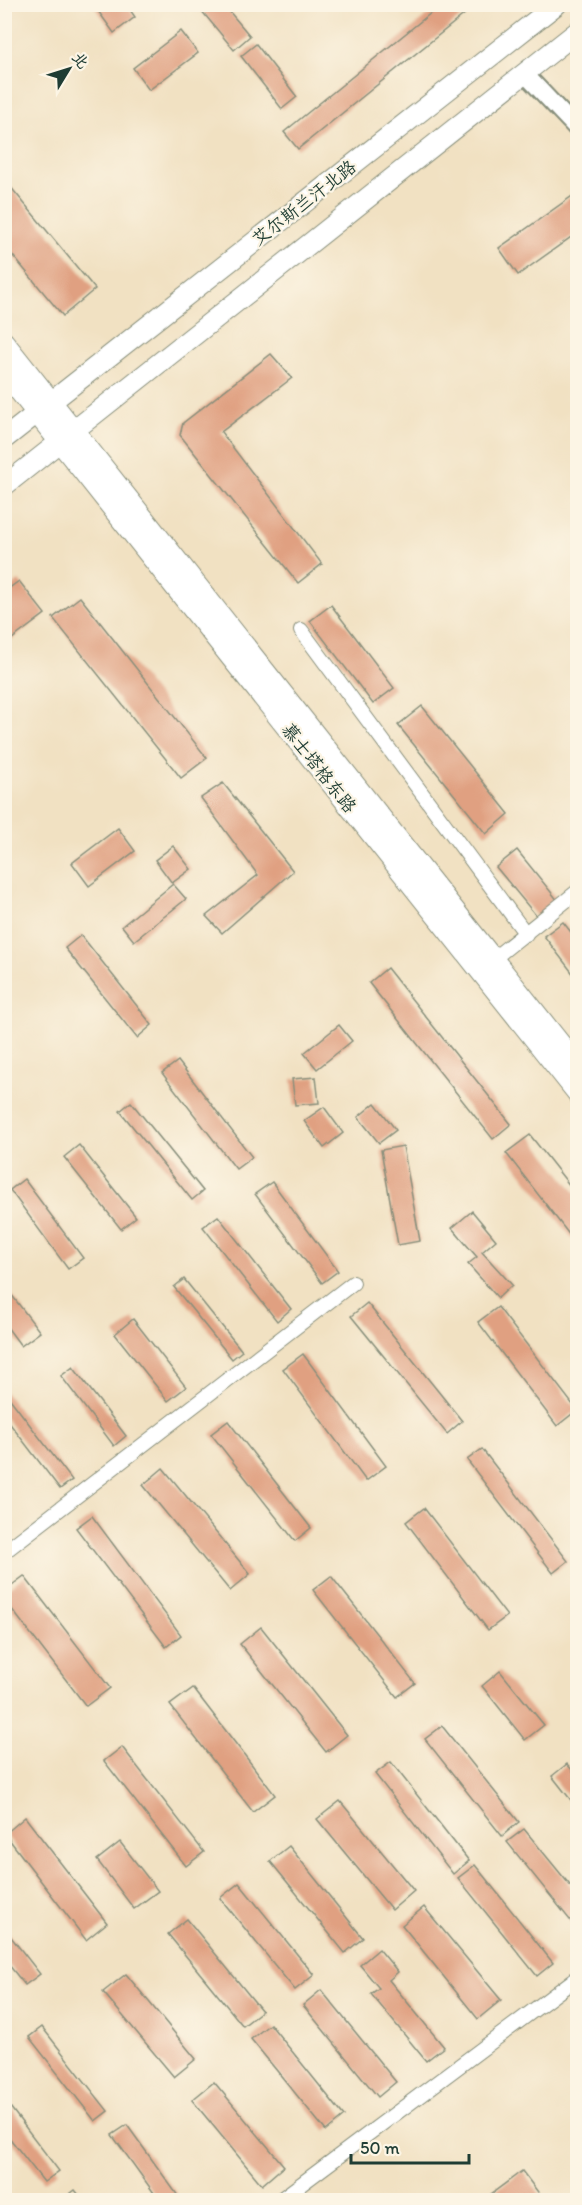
<svg xmlns="http://www.w3.org/2000/svg" width="582" height="2205" font-family="Itim,'LXGW WenKai TC',sans-serif">
<style>
.building{fill:#e0a081}
.lines{fill:none;stroke-linecap:round;stroke-linejoin:round}
.minor-casing{stroke:#888f7b;stroke-width:16}
.tertiary-casing{stroke:#888f7b;stroke-width:20}
.secondary-casing{stroke:#888f7b;stroke-width:22}
.minor{stroke:#fff;stroke-width:14}
.tertiary{stroke:#fff;stroke-width:16}
.secondary{stroke:#fff;stroke-width:20}
.labels{text-anchor:middle;dominant-baseline:central;stroke-width:4.5;stroke-linejoin:round;paint-order:stroke}
.street-label{font-size:18px;fill:#1f3d34;stroke:#fcf5e5}
</style>
<rect width="100%" height="100%" fill="#fcf5e5"/>
<filter id="ink" filterUnits="userSpaceOnUse"><feTurbulence type="fractalNoise" baseFrequency=".0167" numOctaves="2"/><feDisplacementMap in="SourceGraphic" scale="12" xChannelSelector="R" yChannelSelector="G"/><feConvolveMatrix kernelMatrix="1 2 1 2 8 2 1 2 1" color-interpolation-filters="sRGB"/></filter>
<filter id="wash" filterUnits="userSpaceOnUse"><feTurbulence type="fractalNoise" baseFrequency=".008" numOctaves="4" result="noise"/><feDisplacementMap in="SourceGraphic" scale="24" xChannelSelector="R" yChannelSelector="G"/><feGaussianBlur stdDeviation="1.35" result="paint"/><feColorMatrix in="noise" values="0 0 0 0 0 0 0 0 0 0 0 0 0 0 0 0 0 1.4 0 .05"/><feComposite in="paint" operator="in"/></filter>
<g filter="url(#wash)">
<rect width="100%" height="100%" fill="#f1e1c2"/>
<g id="blocks">
<g class="building">
<path d="M93 4H126L135 17 114 33Z"/>
<path d="M196 4H223L250 36 234 50Z"/>
<path d="M442 4H477L298 149 284 132Z"/>
<path d="M181 31 198 53 149 90 133 68Z"/>
<path d="M256 44 297 97 282 109 241 56Z"/>
<path d="M4 179 95 289 63 316 4 245Z"/>
<path d="M578 192V232L518 275 499 248Z"/>
<path d="M271 354 292 378 221 432 322 564 298 583 180 435 183 423Z"/>
<path d="M19 581 45 614 4 645V592Z"/>
<path d="M80 597 207 758 181 778 53 618Z"/>
<path d="M331 605 394 688 373 704 310 621Z"/>
<path d="M422 706 509 814 486 834 398 725Z"/>
<path d="M223 783 293 871 222 933 206 916 258 875 201 798Z"/>
<path d="M118 828 135 851 89 886 72 863Z"/>
<path d="M173 846 191 869 172 883 155 860Z"/>
<path d="M517 850 559 902 538 918 496 867Z"/>
<path d="M173 884 186 899 134 941 122 926Z"/>
<path d="M563 922 578 941V980L544 936Z"/>
<path d="M81 935 152 1025 137 1038 65 948Z"/>
<path d="M387 968 511 1124 493 1139 369 983Z"/>
<path d="M339 1025 352 1041 317 1069 304 1053Z"/>
<path d="M178 1061 252 1157 236 1169 162 1073Z"/>
<path d="M316 1077 319 1103 295 1105 292 1079Z"/>
<path d="M131 1102 203 1191 192 1200 120 1111Z"/>
<path d="M375 1103 396 1130 379 1143 358 1117Z"/>
<path d="M324 1107 343 1133 324 1148 304 1121Z"/>
<path d="M530 1135 578 1196V1246L506 1153Z"/>
<path d="M79 1145 136 1217 121 1229 64 1157Z"/>
<path d="M403 1146 420 1241 398 1245 381 1150Z"/>
<path d="M24 1179 83 1258 68 1269 10 1190Z"/>
<path d="M272 1182 338 1271 322 1283 255 1194Z"/>
<path d="M472 1211 496 1240 482 1252 512 1285 498 1298 468 1264 477 1257 452 1228Z"/>
<path d="M218 1216 291 1309 277 1321 203 1227Z"/>
<path d="M184 1279 242 1351 232 1359 174 1287Z"/>
<path d="M4 1285 40 1332 21 1346 4 1323Z"/>
<path d="M367 1303 462 1421 447 1434 351 1316Z"/>
<path d="M498 1307 577 1410 557 1426 478 1322Z"/>
<path d="M133 1319 186 1387 168 1401 115 1334Z"/>
<path d="M303 1354 386 1466 366 1481 283 1369Z"/>
<path d="M73 1367 126 1436 114 1446 61 1376Z"/>
<path d="M4 1391 72 1480 60 1489 4 1416Z"/>
<path d="M228 1421 311 1528 295 1541 211 1434Z"/>
<path d="M482 1449 568 1561 553 1573 467 1460Z"/>
<path d="M163 1468 250 1574 230 1591 143 1485Z"/>
<path d="M424 1508 507 1616 488 1630 406 1522Z"/>
<path d="M92 1516 181 1635 166 1647 76 1528Z"/>
<path d="M24 1576 110 1688 86 1706 4 1599V1591Z"/>
<path d="M331 1576 415 1683 397 1697 313 1590Z"/>
<path d="M261 1627 347 1735 326 1752 240 1644Z"/>
<path d="M500 1671 544 1725 525 1740 482 1686Z"/>
<path d="M193 1688 275 1795 253 1812 170 1705Z"/>
<path d="M442 1726 519 1822 502 1836 425 1739Z"/>
<path d="M122 1747 204 1852 186 1866 104 1761Z"/>
<path d="M391 1762 469 1861 453 1874 375 1774Z"/>
<path d="M567 1764 578 1777V1809L552 1776Z"/>
<path d="M340 1801 414 1891 392 1910 317 1819Z"/>
<path d="M25 1817 107 1923 86 1940 5 1834Z"/>
<path d="M524 1829 578 1895V1930L507 1842Z"/>
<path d="M120 1842 158 1891 134 1909 97 1860Z"/>
<path d="M289 1846 363 1938 345 1953 270 1861Z"/>
<path d="M475 1865 553 1963 537 1976 458 1878Z"/>
<path d="M239 1883 314 1975 295 1990 220 1898Z"/>
<path d="M424 1907 501 2000 478 2019 402 1925Z"/>
<path d="M187 1919 262 2011 243 2026 168 1934Z"/>
<path d="M4 1928 40 1974 25 1985 4 1959Z"/>
<path d="M379 1949 398 1972 389 1980 444 2047 426 2061 371 1994 379 1988 360 1965Z"/>
<path d="M126 1974 196 2059 174 2077 103 1992Z"/>
<path d="M321 1990 396 2082 378 2097 303 2005Z"/>
<path d="M270 2024 344 2116 326 2131 251 2039Z"/>
<path d="M42 2027 108 2111 95 2121 29 2037Z"/>
<path d="M214 2082 284 2166 262 2185 192 2100Z"/>
<path d="M4 2099 59 2171 44 2182 4 2131Z"/>
<path d="M127 2125 181 2200H159L112 2135Z"/>
<path d="M522 2171 544 2200H483Z"/>
<path d="M75 2190 83 2200H62Z"/>
</g>
</g>
</g>
<g filter="url(#ink)">
<use href="#blocks" fill-opacity="0" stroke="#888f7b" stroke-width="1.5"/>
<g class="lines">
<defs>
<g id="minor">
<path d="M301 630 526 934"/>
<path d="M493 959 578 891"/>
<path d="M4 1552 353 1283"/>
<path d="M280 2200 578 1977"/>
</g>
<path id="tertiary" d="M524 73 578 130"/>
<g id="secondary">
<path d="M4 342 578 1066"/>
<path d="M4 372 578 1094"/>
<path d="M4 439 557 4"/>
<path d="M4 486 578 31"/>
</g>
</defs>
<use href="#minor" class="minor-casing"/>
<use href="#tertiary" class="tertiary-casing"/>
<use href="#secondary" class="secondary-casing"/>
<use href="#minor" class="minor"/>
<use href="#tertiary" class="tertiary"/>
<use href="#secondary" class="secondary"/>
</g>
</g>
<g class="labels">
<g class="street-label">
<text transform="translate(304 203) rotate(-38)">艾尔斯兰汗北路</text>
<text transform="translate(319 768) rotate(52)">慕士塔格东路</text>
</g>
</g>
<rect width="582" height="2205" fill="none" stroke="#fcf5e5" stroke-width="24"/>
<g transform="translate(69 69) rotate(52)" stroke="#fcf5e5" stroke-width="4.5" paint-order="stroke">
<path d="M0-4.5L10 22L0 15L-10 22Z" fill="#1f3d34"/>
<text y="-9" font-size="16" font-weight="bold" text-anchor="middle" fill="#1f3d34">北</text>
</g>
<path d="M351 2154v9h118v-9" fill="none" stroke="#1f3d34" stroke-width="3"/>
<text x="360" y="2154" font-size="18" fill="#1f3d34" stroke="#fcf5e5" stroke-width="4.5" paint-order="stroke">50 m</text>
</svg>
